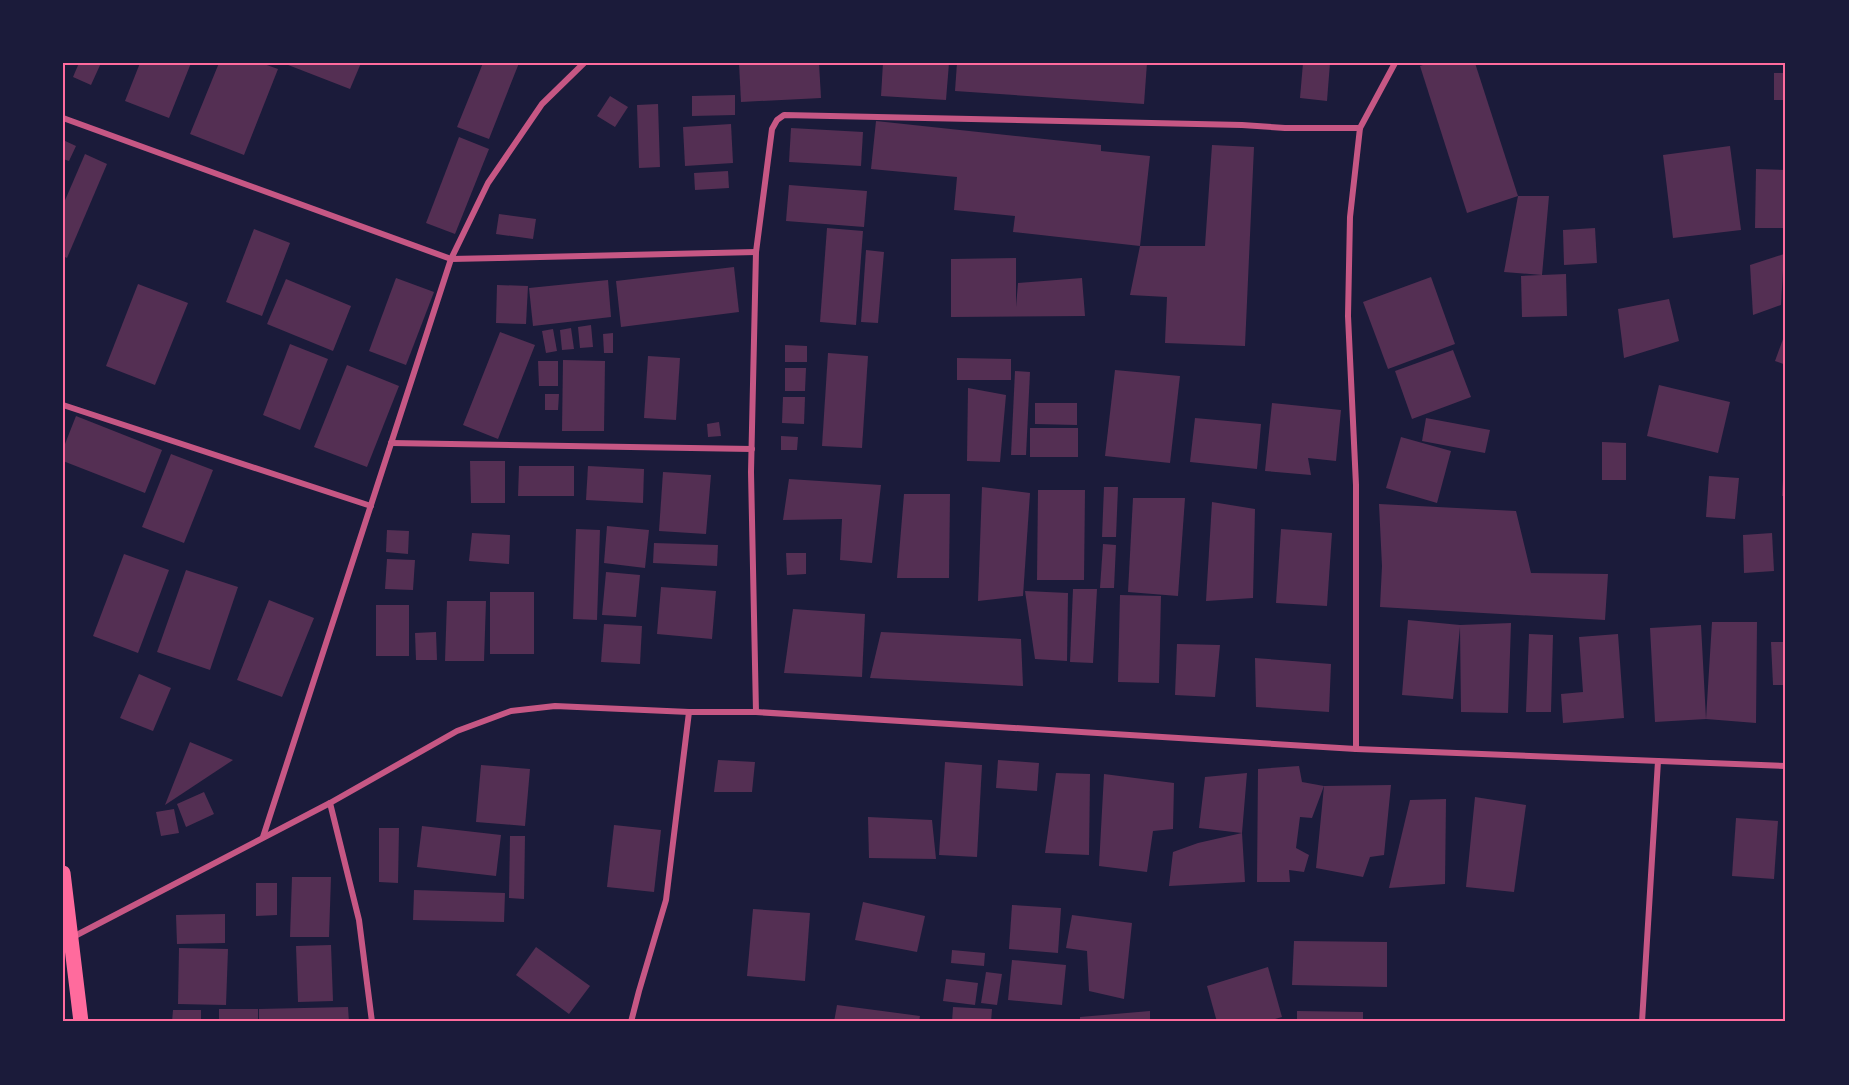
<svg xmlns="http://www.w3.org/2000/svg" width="1849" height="1085" font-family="Arial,sans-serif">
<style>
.building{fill:#542f53}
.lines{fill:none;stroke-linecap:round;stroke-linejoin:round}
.minor{stroke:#c65784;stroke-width:6}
.primary{stroke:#ff6b9d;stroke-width:15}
.neatline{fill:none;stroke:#ff6b9d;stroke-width:2}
</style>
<rect width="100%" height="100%" fill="#1b1b3a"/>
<g class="building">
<path d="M79 63H101L91 85 73 77Z"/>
<path d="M140 63H191L169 118 125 101Z"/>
<path d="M219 63H261L278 69 244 155 190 134Z"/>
<path d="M283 63H361L350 89Z"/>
<path d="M483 63H519L489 139 457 127Z"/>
<path d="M739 63H819L821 98 741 102Z"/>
<path d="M883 63H949L946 100 881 96Z"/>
<path d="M957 63H1147L1144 104 955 91Z"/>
<path d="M1303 63H1330L1327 101 1300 98Z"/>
<path d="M1429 63H1475L1518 196 1467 213 1420 66Z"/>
<rect x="1774" y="73" width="12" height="27"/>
<path d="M735 95V115L692 116V96Z"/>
<path d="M610 96 628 107 615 127 597 116Z"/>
<path d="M658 104 660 167 639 168 637 105Z"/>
<path d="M876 121 1101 145V151L1150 156 1140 246 1013 232 1015 216 954 210 957 177 871 169Z"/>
<path d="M731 124 733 163 685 166 683 127Z"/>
<path d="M791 128 863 132 861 166 789 162Z"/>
<path d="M459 137 489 149 455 234 426 223Z"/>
<path d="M63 140 76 146 69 161 63 159Z"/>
<path d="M1212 145 1254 147 1245 346 1165 343 1167 297 1130 295 1140 246H1205Z"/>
<path d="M1730 146 1741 230 1673 238 1663 155Z"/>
<path d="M85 154 107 164 67 258 63 256V205Z"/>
<path d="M1756 169 1786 170V228H1755Z"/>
<path d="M728 171 729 188 695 190 694 173Z"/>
<path d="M789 185 867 191 864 227 786 221Z"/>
<path d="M1518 196H1549L1542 275 1504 272Z"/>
<path d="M499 214 536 219 533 239 496 234Z"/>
<path d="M827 228 863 231 856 325 820 322Z"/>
<path d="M1595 228 1597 263 1564 265 1563 230Z"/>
<path d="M254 229 290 243 262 316 226 302Z"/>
<path d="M866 250 884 252 878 323 861 322Z"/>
<path d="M1784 254 1781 305 1753 315 1750 265Z"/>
<path d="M1016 258V307L1018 283 1082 278 1085 316 951 317V259Z"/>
<path d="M734 267 739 312 621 327 616 281Z"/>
<path d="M1566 274 1567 316 1522 317 1521 276Z"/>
<path d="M1431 277 1455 344 1388 369 1363 302Z"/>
<path d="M396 278 434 292 406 365 369 351Z"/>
<path d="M286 279 351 306 333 351 267 324Z"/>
<path d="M608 280 611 317 533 326 529 288Z"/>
<path d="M138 284 188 303 155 385 106 366Z"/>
<path d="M497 285 528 286 526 324 496 323Z"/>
<path d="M1669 299 1679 341 1624 358 1618 309Z"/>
<path d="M591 325 593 347 580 348 578 327Z"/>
<path d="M571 328 574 349 562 350 560 330Z"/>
<path d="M553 329 557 351 546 353 542 331Z"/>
<path d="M1786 331V365L1775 361Z"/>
<path d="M500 332 535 345 498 439 463 425Z"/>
<path d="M613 333V353H604L603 334Z"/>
<path d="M290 344 328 359 300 430 263 415Z"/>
<path d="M785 345 807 346V362H785Z"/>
<path d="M1453 350 1471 397 1412 419 1395 371Z"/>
<path d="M828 353 868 356 862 448 822 446Z"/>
<path d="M648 356 680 358 676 420 644 418Z"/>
<path d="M957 358 1011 359V380H957Z"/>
<path d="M563 360 605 361 604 431H562Z"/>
<path d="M538 361H558V386H539Z"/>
<path d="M347 365 399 386 367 467 314 447Z"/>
<path d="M785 368H806L805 391H785Z"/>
<path d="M1115 370 1180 376 1170 463 1105 456Z"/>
<path d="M1015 371 1030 372 1026 455H1011Z"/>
<path d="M1659 385 1730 402 1718 453 1647 436Z"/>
<path d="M968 388 1006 395 1000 462 967 461Z"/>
<path d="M545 394H559L558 410H545Z"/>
<path d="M783 397H805L804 424 782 423Z"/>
<path d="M1035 403H1077V425L1035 424Z"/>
<path d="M1272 403 1341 410 1336 461 1308 458 1311 475 1265 471Z"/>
<path d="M76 416 162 450 145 493 63 461V449Z"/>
<path d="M1195 418 1261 424 1257 469 1190 462Z"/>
<path d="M1426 418 1490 430 1485 453 1422 441Z"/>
<path d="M719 422 721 436 708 437 707 424Z"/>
<rect x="1030" y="428" width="48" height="29"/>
<path d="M781 436 798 437 797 450H781Z"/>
<path d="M1401 437 1451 451 1437 503 1386 488Z"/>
<path d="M1602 442 1626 443V480H1602Z"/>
<path d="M171 454 213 470 184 543 142 527Z"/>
<path d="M470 461H505V503H471Z"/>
<path d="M1784 465H1786V496H1782Z"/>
<path d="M519 466H574V496H518Z"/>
<path d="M588 466 644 469 643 503 586 500Z"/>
<path d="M663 472 711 475 706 534 659 531Z"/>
<path d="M1709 476 1739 478 1735 519 1706 517Z"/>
<path d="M789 479 881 485 872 563 840 560 842 519 783 520Z"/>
<path d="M982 487 1030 493 1023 596 978 601Z"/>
<path d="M1104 487H1118L1116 537H1102Z"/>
<path d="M1038 490H1085L1084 580H1037Z"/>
<path d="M904 494H950L949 578H897Z"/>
<path d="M1133 498H1185L1178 596 1128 592Z"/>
<path d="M1212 502 1255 509 1253 598 1206 601Z"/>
<path d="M1379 504 1516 511 1531 573 1608 574 1605 620 1380 607 1382 566Z"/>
<path d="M607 526 649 530 645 568 604 563Z"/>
<path d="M576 529 600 530 597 620 573 619Z"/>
<path d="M1281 529 1332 533 1327 606 1276 603Z"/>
<path d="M387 530 409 531 408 554 386 552Z"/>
<path d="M472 533 510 535 509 564 469 561Z"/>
<path d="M1772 533 1774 571 1744 573 1743 535Z"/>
<path d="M654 543 718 545 717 566 653 563Z"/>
<path d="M1103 544 1116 545 1114 588H1100Z"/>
<path d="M786 553H806V574L787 575Z"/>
<path d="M124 554 169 570 138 653 93 636Z"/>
<path d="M387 559 415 560 413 590 385 589Z"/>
<path d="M186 570 238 587 210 670 157 652Z"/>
<path d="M606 572 640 575 636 617 602 615Z"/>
<path d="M661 587 716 591 712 639 657 634Z"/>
<path d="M1073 589H1097L1093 663 1070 662Z"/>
<path d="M1025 591 1068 593 1067 661 1035 659Z"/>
<rect x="490" y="592" width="44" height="62"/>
<path d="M1120 595 1161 596 1159 683 1118 682Z"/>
<path d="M269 600 314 618 282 697 237 680Z"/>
<path d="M447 601H486L484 661H445Z"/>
<rect x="376" y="605" width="33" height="51"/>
<path d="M793 609 865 614 862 677 784 673Z"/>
<path d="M1408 620 1460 625 1511 623 1508 713 1461 712 1460 627 1453 699 1402 695Z"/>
<path d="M1712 622H1757L1756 723 1706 719 1655 722 1650 628 1701 625 1706 719Z"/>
<path d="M604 624 642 626 640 664 601 662Z"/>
<path d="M436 632 437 660H416L415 633Z"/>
<path d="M881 632 1021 639 1023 686 870 678Z"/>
<path d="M1529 634 1553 635 1551 712H1526Z"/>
<path d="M1618 634 1624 718 1563 723 1561 694 1583 692 1579 637Z"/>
<path d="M1771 642H1786V685H1773Z"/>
<path d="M1177 644 1220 645 1215 697 1175 695Z"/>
<path d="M1255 658 1331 664 1329 712 1256 707Z"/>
<path d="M139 674 171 688 153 731 120 718Z"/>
<path d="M190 742 233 760 165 805Z"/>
<path d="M718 760 755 762 752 792H714Z"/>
<path d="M998 760 1039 763 1037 791 996 788Z"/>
<path d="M945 762 982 765 977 857 939 855Z"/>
<path d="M481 765 530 769 525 826 476 822Z"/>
<path d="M1299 766 1302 782 1324 786 1312 818 1300 817 1296 848 1309 855 1304 872 1289 870 1290 882H1257L1258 769Z"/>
<path d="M1056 773 1090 774 1089 855 1045 853Z"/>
<path d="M1247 773 1242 833 1245 882 1169 886 1173 852 1198 843 1242 833 1199 828 1205 777Z"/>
<path d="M1104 774 1174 783 1173 829 1153 831 1147 872 1099 866Z"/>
<path d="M1391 785 1384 855 1370 857 1363 877 1316 868 1324 786Z"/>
<path d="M204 792 214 814 186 827 177 804Z"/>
<path d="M1475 797 1526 805 1514 892 1466 887Z"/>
<path d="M1446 799 1445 884 1389 888 1410 800Z"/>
<path d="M174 809 179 833 161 836 156 812Z"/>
<path d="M868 817 932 820 936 859 869 858Z"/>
<path d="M1736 818 1778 821 1774 879 1732 876Z"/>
<path d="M614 825 661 830 654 892 607 887Z"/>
<path d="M422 826 501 835 496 876 417 867Z"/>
<path d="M379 828H399L398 883 379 882Z"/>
<path d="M510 836H525L524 899 509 898Z"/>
<path d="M292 877H331L329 937H290Z"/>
<path d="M256 883H277V915L256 916Z"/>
<path d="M414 890 505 893 504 922 413 920Z"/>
<path d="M863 902 925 916 917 952 855 940Z"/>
<path d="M1012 905 1061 908 1058 953 1009 949Z"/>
<path d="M753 909 810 913 805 981 747 976Z"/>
<path d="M225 914V943L177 944 176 915Z"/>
<path d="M1072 915 1132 923 1124 999 1089 991 1087 951 1066 948Z"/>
<path d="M1294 941 1387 942V987L1292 985Z"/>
<path d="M331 945 333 1001 298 1002 296 946Z"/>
<path d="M536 947 590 986 569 1014 516 975Z"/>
<path d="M179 948 228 949 226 1005 178 1004Z"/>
<path d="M952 950 985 953 984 966 951 963Z"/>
<path d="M1012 960 1066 965 1062 1005 1008 1000Z"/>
<path d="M1268 967 1282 1017 1265 1022H1217L1207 986Z"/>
<path d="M986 972 1002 974 997 1005 981 1003Z"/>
<path d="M946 979 978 983 975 1005 943 1001Z"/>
<path d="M837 1005 920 1016 919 1022H834Z"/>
<path d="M348 1007 349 1022H259V1009Z"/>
<path d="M953 1007 992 1009 991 1022H952Z"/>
<rect x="219" y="1009" width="39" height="13"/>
<path d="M173 1010H201V1022H172Z"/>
<path d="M1150 1011V1022H1080V1017Z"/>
<path d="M1297 1011 1363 1012V1022H1297Z"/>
</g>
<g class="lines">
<g class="minor">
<path d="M63 118 451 259 756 252"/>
<path d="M63 405 371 506"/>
<path d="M391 443 752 449"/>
<path d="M756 712 751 472 756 252 772 129 777 120 784 115 1242 125 1285 128H1360L1395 63"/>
<path d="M1356 749V485L1348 316 1350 217 1360 128"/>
<path d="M330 803 359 920 372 1022"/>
<path d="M263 837 451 259 488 183 542 104 584 63"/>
<path d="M71 938 330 803 457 731 511 711 555 706 689 712H756L1356 749 1786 766"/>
<path d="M631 1022 639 991 666 900 689 712"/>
<path d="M1642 1022 1658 761"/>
</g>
<path class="primary" d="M63 873 81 1022"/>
</g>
<rect width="1849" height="1085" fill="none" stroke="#1b1b3a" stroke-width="129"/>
<rect x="64" y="64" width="1720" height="956" class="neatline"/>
</svg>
